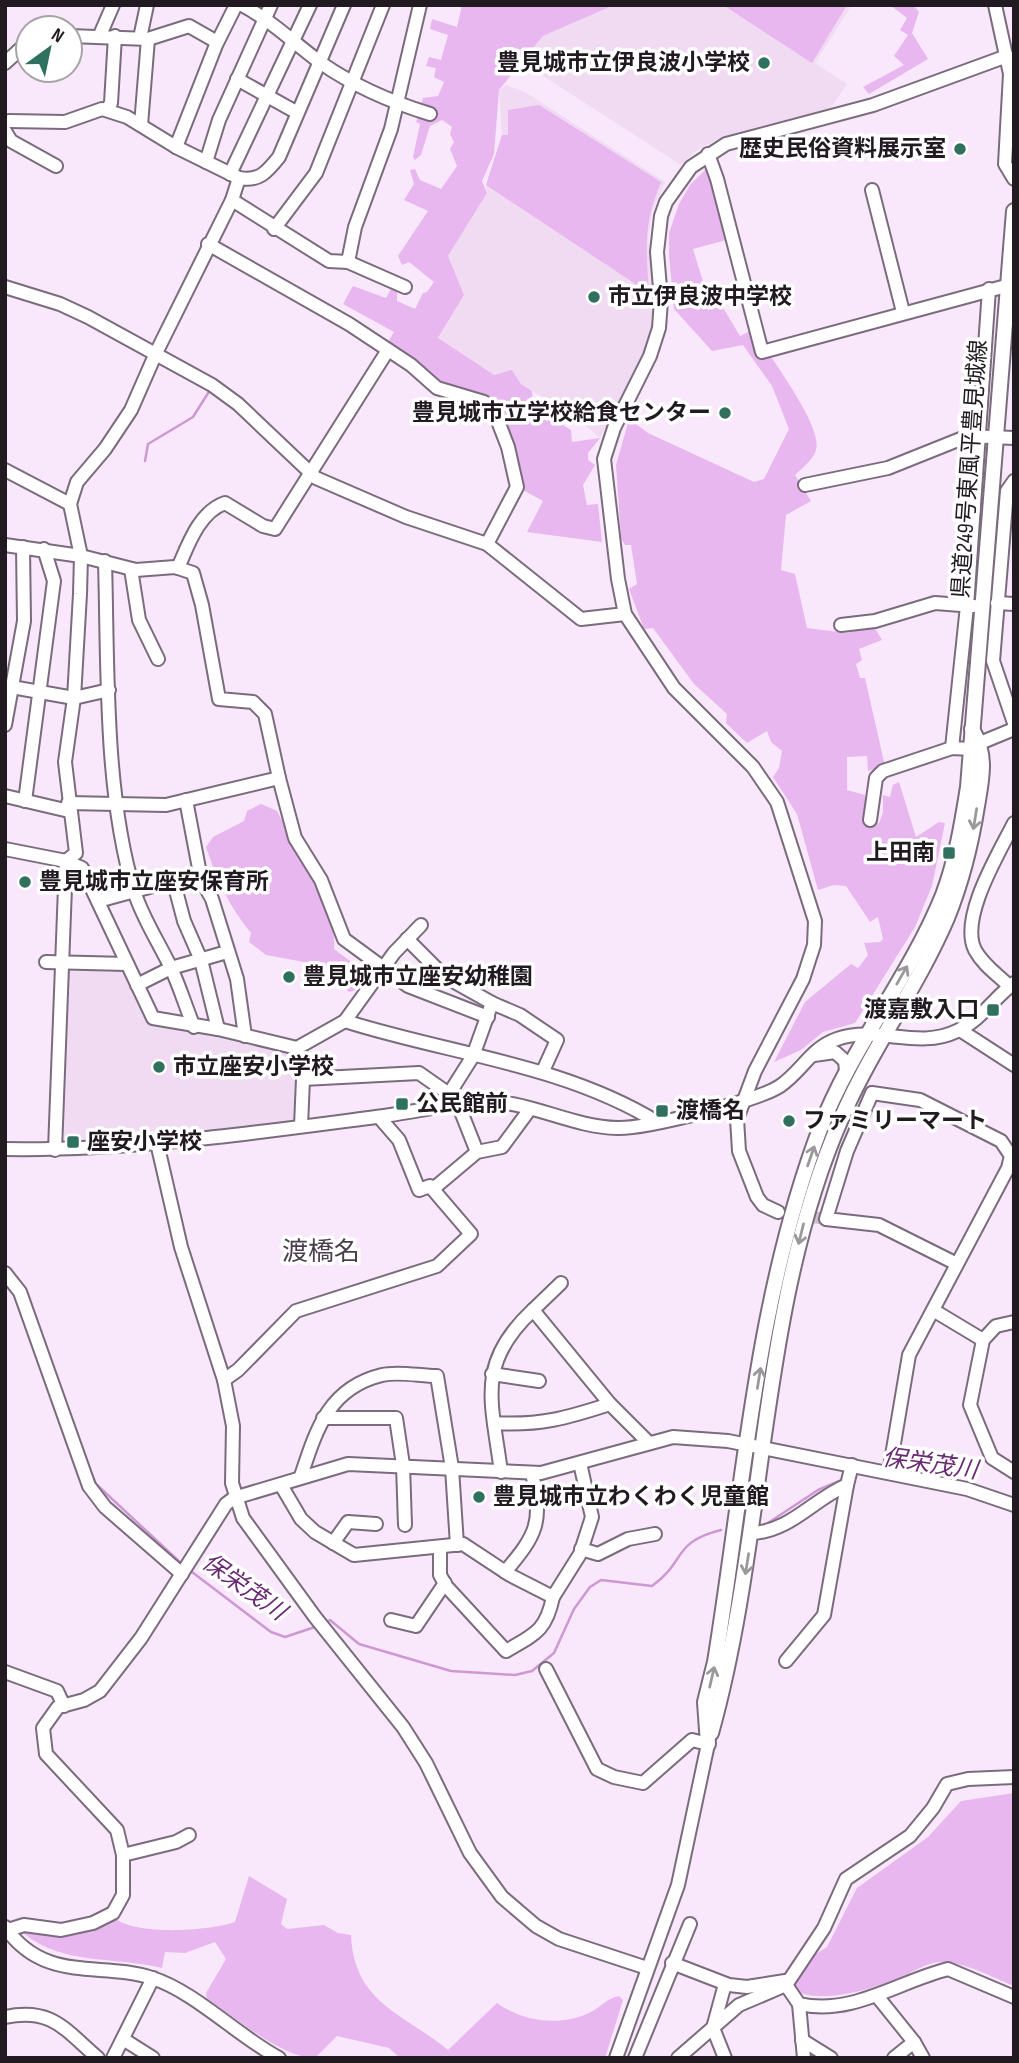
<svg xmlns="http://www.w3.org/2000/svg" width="1019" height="2063" font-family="'Sofia Sans Condensed','Noto Sans JP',sans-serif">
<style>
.built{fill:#f0dbf3}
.green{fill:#e8b7ef}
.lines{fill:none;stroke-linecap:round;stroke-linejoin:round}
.stream{stroke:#ce98d5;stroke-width:2.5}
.minor-tunnel{stroke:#cebfcf;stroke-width:12;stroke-dasharray:12 6;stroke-linecap:butt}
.minor-casing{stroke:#7a6c7c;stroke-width:16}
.major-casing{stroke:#7a6c7c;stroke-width:18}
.minor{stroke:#fff;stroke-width:12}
.major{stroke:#fff;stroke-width:14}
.oneway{stroke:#9b989b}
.poi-dot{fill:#30705e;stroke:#fff;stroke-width:2.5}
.labels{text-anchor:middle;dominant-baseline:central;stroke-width:7;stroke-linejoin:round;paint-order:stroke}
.poi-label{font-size:23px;font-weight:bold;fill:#211b21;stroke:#fff;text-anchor:start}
.street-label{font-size:23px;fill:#211b21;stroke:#fff}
.water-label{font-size:24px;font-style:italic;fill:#6a2973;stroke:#fff}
.quarter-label{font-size:26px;fill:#4b3e4d;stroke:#fff}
</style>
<rect width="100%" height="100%" fill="#f9e8fb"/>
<g class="built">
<path d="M614 5H852L815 63 847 84 828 112 722 137 697 150 681 165 523 63 543 36Z"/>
<path d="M506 85 525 92 665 182 652 211 648 237 655 302 653 327 645 351 600 438 577 418 521 384 512 371 494 375 438 339 464 295 448 256 487 193 486 185 502 135 499 90Z"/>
<path d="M65 966 126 967 151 1021 221 1034 292 1053 296 1060V1124L61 1145Z"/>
</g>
<g class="green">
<path d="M462 5H614L543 36 499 90 494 154 482 181 487 193 448 256 464 295 438 338 494 375 512 370 521 384 532 391C533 404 534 414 547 421L553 419 571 430 572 442 600 438 588 453V460L595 465 583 485 587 505 598 504 602 542 527 532 543 501 521 489 514 446 504 420 492 402 441 384 387 344 394 332 343 304 353 286 386 298 392 287 397 290V301L415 309 423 293 427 292 434 282 409 262 402 265 398 256 428 211 404 200 414 184 410 170 415 169 420 180 441 189 457 166 450 149 454 142 450 134 452 127 442 120 430 126 421 155 415 160 413 157 420 124 416 122 423 98 438 96 444 82 434 77 436 68 426 66 429 57 441 60 448 35 430 29 432 19 457 27Z"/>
<path d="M723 5H847L812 63Z"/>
<path d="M890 5H913L919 12 912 33 928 59 869 94 863 87 904 65 894 56 908 35 900 30 907 18Z"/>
<path d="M539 105 661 182C643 226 646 247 649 293L486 185 502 135H508V110Z"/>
<path d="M708 167 730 239 693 249 704 285 710 286 740 336 754 329C767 355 823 424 816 450 814 459 802 468 795 475L811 501 786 515 781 570 795 574 807 628 847 633 873 625 882 640 859 649 862 660 856 664 860 678H865L885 766 868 771 867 756 847 757V790L865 795 866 824 879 823 883 812V795L890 797 893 785 899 782 916 837 939 822 945 823 932 886 915 927 855 1023 823 1032 801 1050 774 1062 805 1002 851 964 858 968 868 955 864 943 880 942 883 939 878 917 870 922 846 886 834 885 818 890 797 814 773 777 779 768 782 751 771 742 767 731 747 743 726 723 727 714 694 684 653 628 644 629 629 589 637 584 631 545H625L621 538 616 465 628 423 636 424 648 433 754 482 764 479 789 429 772 386 743 345 712 351 674 309 669 255V233L679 204 690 185Z"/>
<path d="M261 804 277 811C297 850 338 904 334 949L370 976 363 988 349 992 344 988 342 969 266 955 249 942 251 933C229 906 217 880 206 847L213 837 244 821 247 811Z"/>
<path d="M1014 1793V1986C992 1977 965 1962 941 1962 927 1962 909 1974 896 1980 873 1989 816 2005 796 1990L794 1980 816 1954 827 1947 857 1888 928 1837 961 1801Z"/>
<path d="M249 1876 287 1899 281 1924 287 1929 324 1925 338 1933 351 1935C354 2003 403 2013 448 2050L497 2003C523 2022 561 2027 591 2012 601 2007 607 1998 619 1996L623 2000 605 2058H400L389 2048 337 2036 315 2058C282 2058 235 2017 207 1999L206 1993 226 1959 215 1942 185 1953 165 1952 162 1968C114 1956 64 1966 23 1933L24 1931C56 1941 85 1934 115 1918 135 1936 209 1931 235 1922Z"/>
</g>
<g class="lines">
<g class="stream">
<path d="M145 461 148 444 193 417 210 390"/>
<path d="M37 1323 55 1372"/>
<path d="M86 1461 96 1484 183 1565"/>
<path d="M768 1523 818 1490 844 1479"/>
<path d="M188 1569 271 1632 285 1637 318 1626"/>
<path d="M324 1623 330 1620 359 1644 451 1671 515 1675 532 1671 554 1653 574 1609 590 1587 601 1580 652 1586C686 1562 672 1542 721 1530"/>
</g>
<path class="minor-tunnel" d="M778 1212 826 1219"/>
<defs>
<g id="minor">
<path d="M242 5C272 21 294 43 321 63 354 86 391 102 430 114"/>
<path d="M995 5 1010 74 1005 164 1014 179"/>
<path d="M100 35 113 5"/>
<path d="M70 36 148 39"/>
<path d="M140 38 147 5"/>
<path d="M5 63 28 42"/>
<path d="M237 79 296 112"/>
<path d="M107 110 111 103 115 36"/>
<path d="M9 121 65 122 102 109 127 117 176 147 239 178 232 200 156 353 131 410 105 449 77 482 70 504 81 556 80 594 74 698 65 762 76 853 66 861 55 1150"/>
<path d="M141 125 148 39 189 26 217 42"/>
<path d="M5 131 11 141 56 166"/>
<path d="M176 147 216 45 236 5"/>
<path d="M708 154 717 179 762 352 1006 286"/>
<path d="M206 162 219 120 271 5"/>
<path d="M230 174 310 5"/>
<path d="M239 178C259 182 267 172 279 157L344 5"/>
<path d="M872 190 903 312"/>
<path d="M232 200 329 261 348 262 355 227 391 129 420 5"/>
<path d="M274 229 316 173 383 5"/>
<path d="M208 244 349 324 411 365 437 388 484 402 496 416 508 447 517 487 487 544"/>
<path d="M348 262 405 287"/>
<path d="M5 287 60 304 88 317 212 385 238 404 316 478 406 517 487 544 581 619 625 614"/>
<path d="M5 470 70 504"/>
<path d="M1014 481 1007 491 993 661 1014 723"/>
<path d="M805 485 888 468 968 436 1014 438"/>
<path d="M5 545 81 556 136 570 175 567 193 573 202 605 219 699 253 702 265 714 279 778 166 805 68 803"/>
<path d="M105 561C108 665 104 791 134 891 143 919 158 941 171 968 180 987 186 1008 194 1027"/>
<path d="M178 568C188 545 199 512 225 503L263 526 275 529 388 350"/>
<path d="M131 569 139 620 158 659"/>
<path d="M997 603 1014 604"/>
<path d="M841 625 875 621 935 603 974 606"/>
<path d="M6 686 74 698 109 690"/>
<path d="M5 725 24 621 23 547"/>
<path d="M980 743 1014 729"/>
<path d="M952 748 967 606 989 289"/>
<path d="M279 778 295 838 321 880 344 939 408 986 488 1017"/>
<path d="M5 796 69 811"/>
<path d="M25 801 54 581 44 549"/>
<path d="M870 820 876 778 883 771 952 748 971 749"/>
<path d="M5 849 66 861 82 868 153 1018 218 1029 297 1048 345 1021 394 953 421 925"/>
<path d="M201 879 212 899 237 979 245 1036"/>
<path d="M174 883 184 921 201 960 218 1029"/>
<path d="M98 901 153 886 201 879 186 800"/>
<path d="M407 939 444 976 492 1003"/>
<path d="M46 962 127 964"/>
<path d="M137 985 171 968 227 952"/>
<path d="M1009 986C998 975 983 965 975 950 959 918 999 853 1014 823"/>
<path d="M345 1021C449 1054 562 1064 657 1122"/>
<path d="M960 1030 1014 1065"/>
<path d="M297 1048 303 1079 301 1126"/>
<path d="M814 1055 835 1052 845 1061 846 1071"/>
<path d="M303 1079 419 1073 449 1094 448 1099"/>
<path d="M449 1094 473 1056 492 1003 520 1015 557 1040 543 1071"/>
<path d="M458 1104 477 1152"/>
<path d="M157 1143 181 1247 224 1380 233 1426 232 1483 243 1518 315 1617 403 1727 426 1763 470 1853 502 1897 536 1926 559 1939 647 1968"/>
<path d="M5 1149C129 1151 254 1133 376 1117 409 1113 442 1105 476 1102 523 1097 569 1127 617 1128 645 1129 757 1101 780 1086 802 1071 811 1048 837 1039 877 1025 918 1050 957 1031 981 1020 994 998 1014 983"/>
<path d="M433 1189 477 1152 502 1147 530 1109"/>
<path d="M778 1212 763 1205 757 1197 739 1151 737 1119 755 1071 803 979 814 945 815 921 777 802 753 767 674 688 625 614 618 579 604 459 614 428 650 356 659 328 661 300 657 252 661 216 666 202 691 167 726 144 873 105 1007 56"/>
<path d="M5 1273 20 1292 89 1486 105 1507 182 1574"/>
<path d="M533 1310 561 1283"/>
<path d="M933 1310 983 1340"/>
<path d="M1014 1322 996 1326 983 1340 970 1405 992 1458 1014 1472"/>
<path d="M492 1374 539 1381"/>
<path d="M224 1380 238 1370 296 1311 437 1266 471 1234 430 1186 419 1190 399 1140 379 1117"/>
<path d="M323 1418H396L403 1465 405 1525"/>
<path d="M494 1423C539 1426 567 1418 610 1404"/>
<path d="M501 1472C492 1402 475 1364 533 1310L610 1404 648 1442"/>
<path d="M889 1473 909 1355 1008 1168 1011 1156 1001 1141 920 1100 872 1093 847 1151 826 1219 879 1225 957 1264"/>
<path d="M301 1476C316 1431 328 1388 382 1375 398 1371 420 1376 437 1376L452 1468 457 1545"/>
<path d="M281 1485 301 1519 315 1532 354 1555 463 1544 510 1575 553 1597 580 1554 592 1517 580 1463"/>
<path d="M752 1533C791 1531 812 1500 847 1485L852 1465"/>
<path d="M333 1543 348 1522 376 1524"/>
<path d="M440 1547V1575L446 1586 506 1651C535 1634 546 1631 553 1597"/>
<path d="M581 1549 598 1554 628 1539 655 1534"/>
<path d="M505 1572C537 1534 543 1523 532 1473"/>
<path d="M391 1620 416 1626 445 1583"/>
<path d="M786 1661 824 1615 847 1485"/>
<path d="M546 1669 597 1769 614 1777 643 1783 692 1740 708 1744 678 1885 616 2058"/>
<path d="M5 1672 57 1691 64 1706"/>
<path d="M123 1855 176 1842 189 1835"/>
<path d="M5 1927C45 1984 100 1961 152 1978 194 1991 239 2037 279 2058"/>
<path d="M5 1931 24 1925 61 1930 93 1923 113 1913 123 1895V1855L117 1830 46 1754 43 1728 58 1707 84 1700 100 1691 141 1638 226 1504 234 1498 348 1464 541 1473 673 1437 728 1441 967 1489 1014 1505"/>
<path d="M672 1963 729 1985 747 1987 785 1981"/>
<path d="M725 1984 713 2028 725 2058"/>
<path d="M786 1985 799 2004C852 2016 897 1982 948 1969L1014 1997"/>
<path d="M877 1996 914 2042 923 2058"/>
<path d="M799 2004 804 2058"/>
<path d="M5 2017C52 2007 65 2030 98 2058"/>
<path d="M123 2039 153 2058"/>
<path d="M802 2040 831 2058"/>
<path d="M113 2058 153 1978"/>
<path d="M635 2058 690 1924"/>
<path d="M678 2058 739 2005 786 1985 824 1928 846 1879 910 1836 933 1808 947 1784 968 1779 1014 1777"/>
<path d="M894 2058 914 2042"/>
</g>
<g id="major">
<path d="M711 1733C767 1533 758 1308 841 1119 871 1049 917 988 947 918 962 881 971 844 977 806 982 777 987 755 972 729"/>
<path d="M708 1744 705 1702 715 1662C744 1484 756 1298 820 1129 852 1046 910 977 943 895 956 861 962 824 968 787L1014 211"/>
</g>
</defs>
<use href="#minor" class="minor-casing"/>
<use href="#major" class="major-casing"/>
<use href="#minor" class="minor"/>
<use href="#major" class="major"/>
</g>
<defs><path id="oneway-shaft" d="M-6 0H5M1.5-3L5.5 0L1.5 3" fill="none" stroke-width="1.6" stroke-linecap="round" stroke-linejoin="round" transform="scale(1.75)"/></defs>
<g class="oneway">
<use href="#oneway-shaft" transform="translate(975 819) rotate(99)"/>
<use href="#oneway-shaft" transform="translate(902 975) rotate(-60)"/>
<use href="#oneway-shaft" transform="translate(811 1156) rotate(-71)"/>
<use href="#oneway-shaft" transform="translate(801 1234) rotate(104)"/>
<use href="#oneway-shaft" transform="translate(759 1378) rotate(-81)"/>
<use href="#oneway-shaft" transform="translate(747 1564) rotate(99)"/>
<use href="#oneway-shaft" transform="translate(712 1677) rotate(-77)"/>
</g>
<g class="poi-dot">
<circle cx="764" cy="63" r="7"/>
<circle cx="960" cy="149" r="7"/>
<circle cx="594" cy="297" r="7"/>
<circle cx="725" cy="413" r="7"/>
<rect x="942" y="846" width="14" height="14" rx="3.5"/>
<circle cx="25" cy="882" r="7"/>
<circle cx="289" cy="977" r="7"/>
<rect x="986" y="1003" width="14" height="14" rx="3.5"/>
<circle cx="159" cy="1067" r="7"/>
<rect x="395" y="1097" width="14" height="14" rx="3.5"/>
<rect x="655" y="1104" width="14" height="14" rx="3.5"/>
<circle cx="789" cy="1121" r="7"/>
<rect x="66" y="1135" width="14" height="14" rx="3.5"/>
<circle cx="479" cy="1497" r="7"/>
</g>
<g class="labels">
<g class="poi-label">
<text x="750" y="63" text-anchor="end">豊見城市立伊良波小学校</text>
<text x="946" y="149" text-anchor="end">歴史民俗資料展示室</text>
<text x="608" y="297">市立伊良波中学校</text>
<text x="711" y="413" text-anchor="end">豊見城市立学校給食センター</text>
<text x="935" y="853" text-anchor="end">上田南</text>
<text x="39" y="882">豊見城市立座安保育所</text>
<text x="303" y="977">豊見城市立座安幼稚園</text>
<text x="979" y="1010" text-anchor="end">渡嘉敷入口</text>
<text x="173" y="1067">市立座安小学校</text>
<text x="416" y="1104">公民館前</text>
<text x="676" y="1111">渡橋名</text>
<text x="803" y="1121">ファミリーマート</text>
<text x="87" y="1142">座安小学校</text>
<text x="493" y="1497">豊見城市立わくわく児童館</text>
</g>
<g class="street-label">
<text transform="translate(970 469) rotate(-86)">県道249号東風平豊見城線</text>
</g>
<g class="water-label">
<text transform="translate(930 1464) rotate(8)">保栄茂川</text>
<text transform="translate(244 1587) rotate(35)">保栄茂川</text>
</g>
<g class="quarter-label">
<text x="321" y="1252">渡橋名</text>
</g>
</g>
<rect width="1019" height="2063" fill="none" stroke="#211b21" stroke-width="14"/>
<g transform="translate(49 49) rotate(33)"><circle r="33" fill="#ffffff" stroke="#a6a4a6" stroke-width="2"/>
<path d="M0-5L12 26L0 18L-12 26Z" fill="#30705e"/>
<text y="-10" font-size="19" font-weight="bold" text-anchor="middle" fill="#211b21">N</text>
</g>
</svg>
